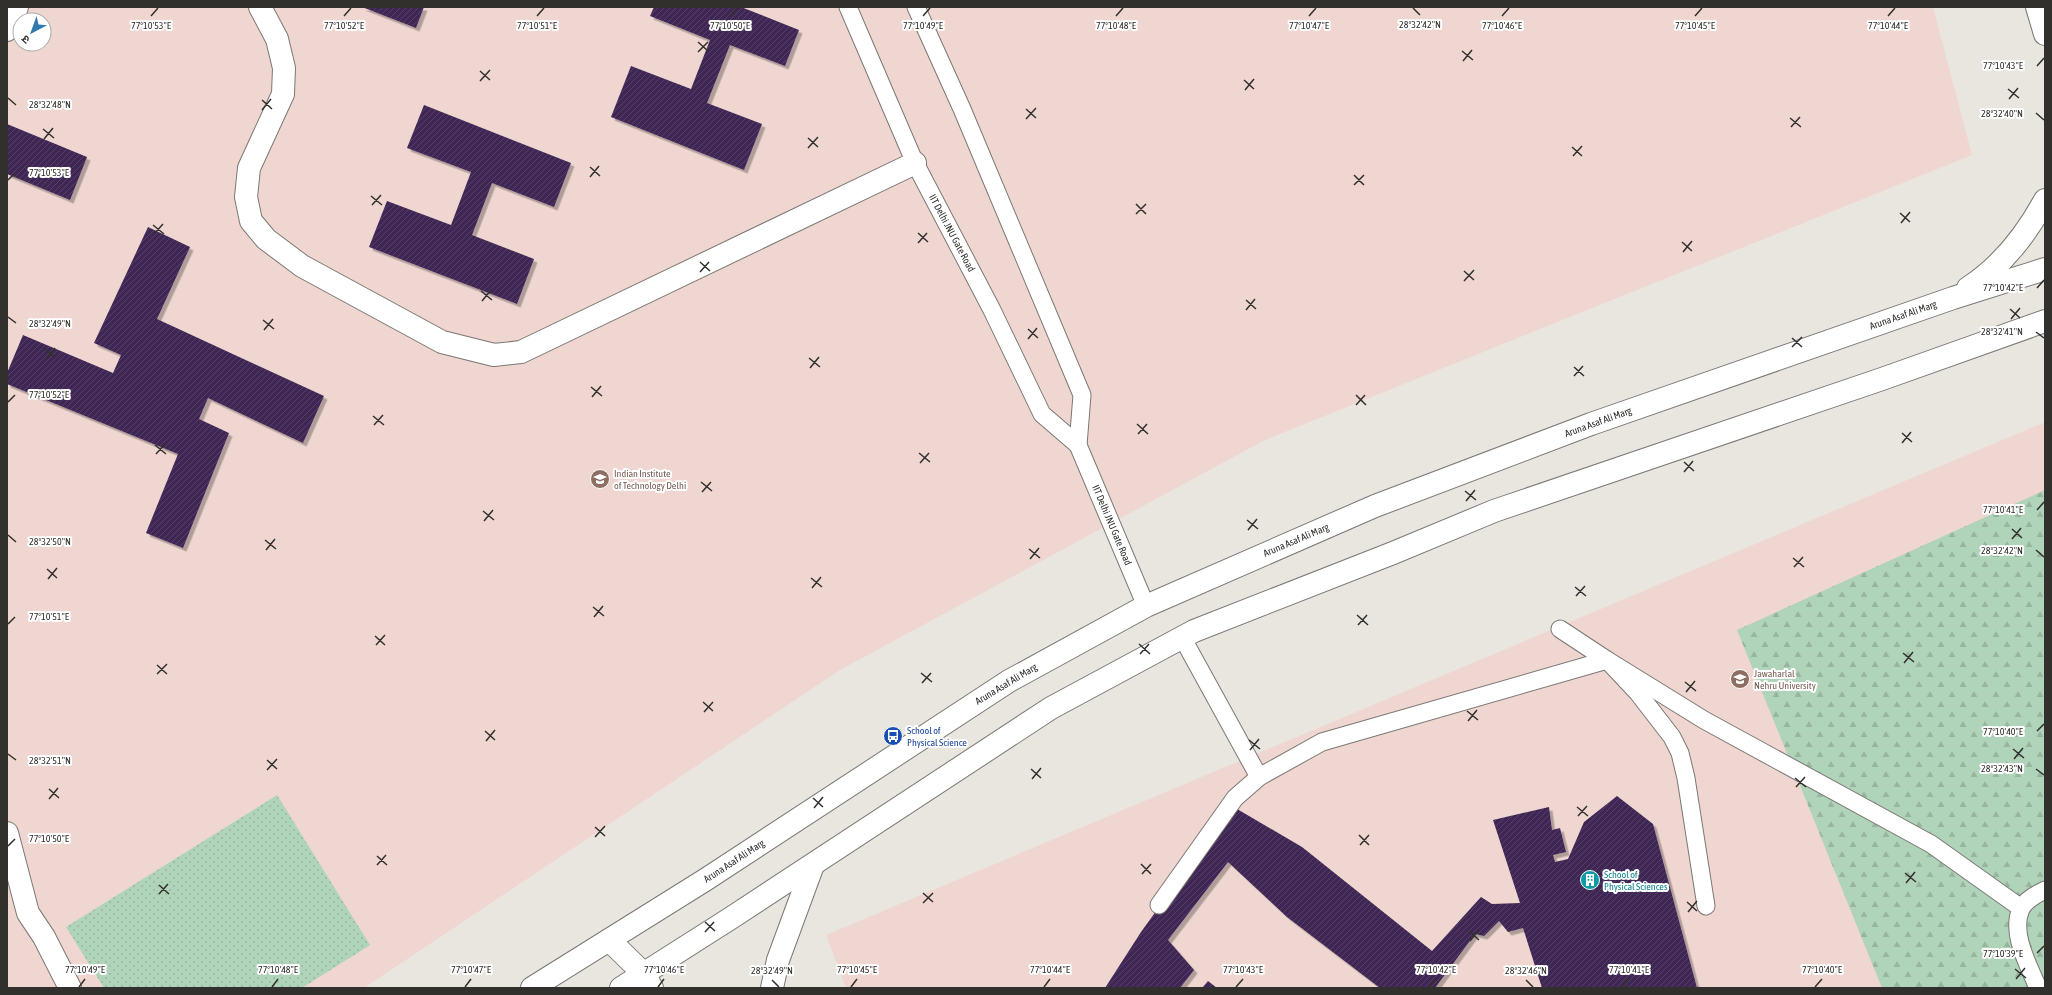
<svg xmlns="http://www.w3.org/2000/svg" width="2052" height="995" font-family="'Asap Condensed','Noto Sans Devanagari',sans-serif">
<style>
.education{fill:#f0d6d0;fill-rule:evenodd}
.forest{fill:url(#forest-firs)}
.park{fill:url(#park-dots)}
.building{fill:url(#building-hatch);filter:url(#shadow)}
.lines{fill:none;stroke-linecap:round;stroke-linejoin:round}
.service-casing{stroke:#7b7873;stroke-width:19}
.minor-casing{stroke:#7b7873;stroke-width:24}
.tertiary-casing{stroke:#7b7873;stroke-width:24}
.secondary-casing{stroke:#7b7873;stroke-width:24}
.service{stroke:#fff;stroke-width:17}
.minor{stroke:#fff;stroke-width:22}
.tertiary{stroke:#fff;stroke-width:22}
.secondary{stroke:#fff;stroke-width:22}
.ticks{fill:none;stroke:#31302d;stroke-width:1.5}
.labels{text-anchor:middle;dominant-baseline:central;stroke-width:4;stroke-linejoin:round;paint-order:stroke}
.street-label{font-size:10px;fill:#31302d;stroke:#fff}
.education-label{font-size:10px;fill:#785e54;stroke:#fff;text-anchor:start}
.transit-label{font-size:10px;fill:#164399;stroke:#fff;text-anchor:start}
.culture-label{font-size:10px;fill:#0d838f;stroke:#fff;text-anchor:start}
.ticks-label{font-size:10px;text-anchor:middle;fill:#31302d;stroke:#fff;stroke-width:4;stroke-linejoin:round;paint-order:stroke}
</style>
<defs>
<pattern id="forest-firs" width="22" height="20" patternUnits="userSpaceOnUse"><rect width="22" height="20" fill="#b0d4b9"/><path d="M5 1l3.5 6h-7zM16 11l3.5 6h-7z" fill="#98b69f"/></pattern>
<pattern id="park-dots" width="8" height="8" patternUnits="userSpaceOnUse"><rect width="8" height="8" fill="#b0d4b9"/><path d="M2 2h.1M6 6h.1" fill="none" stroke="#98b69f" stroke-width="1.8" stroke-linecap="round"/></pattern>
<pattern id="building-hatch" width="6" height="6" patternUnits="userSpaceOnUse"><rect width="6" height="6" fill="#402855"/><path d="M-1 1l2-2M0 6l6-6M5 7l2-2" fill="none" stroke="#533f65"/></pattern>
<filter id="shadow"><feDropShadow dx="3.5" dy="3.5" stdDeviation="0" flood-color="#0004"/></filter>
</defs>
<rect width="100%" height="100%" fill="#e9e6e0"/>
<g class="education">
<path d="M7 7H1933L1972 155 1265 440 840 670 364 988H7ZM20 20H44V44H20Z"/>
<path d="M2045 422V988H846L826 935Z"/>
</g>
<path class="forest" d="M2045 490V988H1882L1737 630Z"/>
<path class="park" d="M277 795 370 945 302 988H104L66 927Z"/>
<g class="building">
<path d="M362 7H424L416 28Z"/>
<path d="M654 7H741L799 30 785 66 730 45 707 103 762 124 744 170 611 117 631 66 691 89 710 40 650 16Z"/>
<path d="M424 105 571 163 554 207 492 183 472 235 534 259 517 304 369 247 387 201 451 225 471 172 407 148Z"/>
<path d="M7 124 87 157 70 200 7 174Z"/>
<path d="M148 227 190 247 157 319 324 396 303 443 208 398 199 419 229 433 183 548 146 533 178 454 7 384V373L23 335 113 373 121 355 94 343Z"/>
<path d="M1617 796 1653 824 1697 988H1542L1523 928 1508 932 1499 921 1484 936 1475 934 1435 988H1380L1287 917 1228 862 1168 940 1194 970 1180 988H1105L1141 932 1232 806 1302 847 1432 951 1481 897 1492 904 1520 903 1493 820 1549 807 1552 830 1560 828 1566 852 1553 855 1555 862 1568 859 1584 822Z"/>
<path d="M1208 981 1217 988H1202Z"/>
</g>
<g class="lines">
<defs>
<g id="service">
<path d="M848 7 915 163 992 310 1042 414 1078 445 1146 606"/>
<path d="M916 7 962 109 1082 395 1078 445"/>
<path d="M1560 629 1607 660 1638 693 1672 737 1680 753 1686 778 1706 906"/>
<path d="M1182 637 1259 777"/>
<path d="M1159 905 1235 798 1259 777 1322 742 1607 660 1704 720 1931 844 2021 908"/>
<path d="M2038 988C2029 966 2010 933 2021 909 2025 900 2037 894 2045 890"/>
</g>
<g id="minor">
<path d="M260 7 277 39 284 68 283 94 249 168 246 197 251 221 266 239 302 266 442 342 494 355 521 352 915 163"/>
<path d="M7 30 17 7"/>
<path d="M7 833 28 913 44 937 70 988"/>
</g>
<path id="tertiary" d="M609 940 644 974 652 988"/>
<g id="secondary">
<path d="M2037 7 2045 34"/>
<path d="M1968 288C2002 266 2026 235 2045 200"/>
<path d="M532 988 705 880 1009 681 1146 606 1375 506 1591 424 1953 298 2045 269"/>
<path d="M621 988 731 918 1051 708 1194 631 1393 553 1494 511 1882 379 2045 321"/>
<path d="M772 988 778 960 813 865"/>
</g>
</defs>
<use href="#service" class="service-casing"/>
<use href="#minor" class="minor-casing"/>
<use href="#tertiary" class="tertiary-casing"/>
<use href="#secondary" class="secondary-casing"/>
<use href="#service" class="service"/>
<use href="#minor" class="minor"/>
<use href="#tertiary" class="tertiary"/>
<use href="#secondary" class="secondary"/>
</g>
<path class="ticks" d="M1413 8 1420 15M151 16 158 8M344 16 351 8M537 16 544 8M730 16 737 8M923 16 930 8M1116 16 1123 8M1309 16 1316 8M1502 16 1509 8M1695 16 1702 8M1888 16 1895 8M698 42 708 51M1462 51 1473 60M698 52 708 42M1463 61 1472 50M2037 66 2044 58M480 71 490 80M1244 80 1254 89M480 81 490 70M2008 89 2019 98M1245 90 1254 79M8 98 16 105M2009 99 2018 88M262 100 272 109M1026 109 1036 118M262 110 271 99M2036 113 2044 120M1790 118 1801 127M1026 119 1036 108M1791 127 1800 117M43 129 54 138M808 138 818 147M44 139 53 128M1572 147 1582 156M808 148 818 137M1573 156 1582 146M590 167 600 176M1354 175 1364 185M590 177 599 166M8 180 15 173M1354 185 1364 175M371 196 382 205M1136 204 1146 214M372 205 381 195M1900 213 1910 222M1136 214 1146 204M1901 223 1910 212M153 225 164 234M918 233 928 242M154 234 163 224M1682 242 1692 251M918 243 927 233M1683 252 1692 241M700 262 710 271M1464 271 1474 280M700 272 709 262M1464 281 1474 270M2037 288 2044 280M481 291 492 300M1246 300 1256 309M482 301 491 290M2010 309 2020 318M1246 310 1255 299M8 317 16 323M2011 319 2020 308M263 320 274 329M1028 329 1038 338M264 330 273 319M2036 332 2044 338M1792 338 1802 347M1028 339 1037 328M1792 347 1802 337M45 349 56 358M809 358 820 367M46 359 55 348M1574 367 1584 376M810 368 819 357M1574 376 1583 366M591 387 602 396M1356 395 1366 405M592 397 601 386M8 402 15 395M1356 405 1365 395M373 416 384 425M1137 424 1148 434M374 425 383 415M1902 433 1912 442M1138 434 1147 424M1902 443 1911 432M155 445 166 454M919 453 930 462M156 454 165 444M1684 462 1694 471M920 463 929 453M1684 472 1693 461M701 482 712 491M1465 491 1476 500M702 492 711 482M1466 501 1475 490M2037 510 2044 502M483 511 494 520M1247 520 1258 529M484 521 493 510M2012 529 2022 538M1248 530 1257 519M8 535 16 542M2012 539 2021 528M265 540 276 549M1029 549 1040 558M266 550 275 539M2036 550 2044 557M1793 558 1804 567M1030 559 1039 548M1794 567 1803 557M47 569 57 578M811 578 822 587M48 579 57 568M1575 587 1586 596M812 588 821 577M1576 596 1585 586M593 607 604 616M1357 615 1368 625M594 617 603 606M8 624 15 617M1358 625 1367 615M375 636 385 645M1139 644 1150 654M376 645 385 635M1903 653 1914 662M1140 654 1149 644M1904 663 1913 652M157 665 167 674M921 673 932 682M157 674 167 664M1685 682 1696 691M922 683 931 673M1686 692 1695 681M703 702 713 711M1467 711 1478 720M704 712 713 702M1468 721 1477 710M485 731 495 740M2037 731 2044 724M1249 740 1260 749M486 741 495 730M2013 749 2024 758M1250 750 1259 739M8 754 16 760M2014 759 2023 748M267 760 277 769M1031 769 1041 778M2036 769 2044 775M267 770 277 759M1795 778 1806 787M1032 779 1041 768M1796 787 1805 777M49 789 59 798M813 798 823 807M49 799 58 788M1577 807 1588 816M814 808 823 797M1578 816 1587 806M595 827 605 836M1359 835 1369 845M595 837 605 826M1360 845 1369 835M8 846 15 839M377 856 387 865M1141 864 1151 874M377 865 386 855M1905 873 1916 882M1142 874 1151 864M1906 883 1915 872M159 885 169 894M923 893 933 902M159 894 168 884M1687 902 1697 911M923 903 933 893M1688 912 1697 901M705 922 715 931M1469 931 1479 940M705 932 714 922M1470 941 1479 930M2037 953 2044 946M2015 969 2026 978M2016 979 2025 968M772 980 779 987M1526 980 1533 987M79 987 85 979M272 987 278 979M465 987 471 979M658 987 664 979M851 987 857 979M1044 987 1050 979M1236 987 1243 979M1429 987 1436 979M1622 987 1629 979M1815 987 1822 979"/>
<defs>
<symbol id="university-disc" viewBox="-11 -11 22 22"><circle r="9.5" fill="#8d6e63" stroke="#fff"/><path d="M0-5L7-2L0 1L-7-2ZM-4 1L0 2.5L4 1V4Q0 6-4 4Z" fill="#fff"/></symbol>
<symbol id="bus-disc" viewBox="-11 -11 22 22"><circle r="9.5" fill="#1a4fb4" stroke="#fff"/><path d="M-5-6H5V4H4V6H2V4H-2V6H-4V4H-5ZM-3.5-4V0h7V-4ZM-3.5 1.2v1.5H-2V1.2ZM2 1.2v1.5H3.5V1.2Z" fill="#fff"/></symbol>
<symbol id="building-disc" viewBox="-11 -11 22 22"><circle r="9.5" fill="#0f9aa8" stroke="#fff"/><path d="M-4-6H4V6H1V3H-1V6H-4ZM-2.5-4.3h1.7v1.8h-1.7ZM.8-4.3h1.7v1.8H.8ZM-2.5-1h1.7V.8h-1.7ZM.8-1h1.7V.8H.8Z" fill="#fff"/></symbol>
</defs>
<g fill-rule="evenodd">
<use href="#university-disc" x="589" y="468" width="22" height="22"/>
<use href="#university-disc" x="1729" y="668" width="22" height="22"/>
<use href="#bus-disc" x="882" y="725" width="22" height="22"/>
<use href="#building-disc" x="1579" y="869" width="22" height="22"/>
</g>
<g class="labels">
<g class="street-label">
<text transform="translate(952 233) rotate(62)">IIT Delhi JNU Gate Road</text>
<text transform="translate(1903 315) rotate(-19)">Aruna Asaf Ali Marg</text>
<text transform="translate(1598 422) rotate(-20)">Aruna Asaf Ali Marg</text>
<text transform="translate(1112 525) rotate(67)">IIT Delhi JNU Gate Road</text>
<text transform="translate(1296 540) rotate(-23)">Aruna Asaf Ali Marg</text>
<text transform="translate(1006 684) rotate(-31)">Aruna Asaf Ali Marg</text>
<text transform="translate(734 861) rotate(-33)">Aruna Asaf Ali Marg</text>
</g>
<g class="education-label">
<text x="614" y="473">Indian Institute<tspan x="614" dy="12">of Technology Delhi</tspan></text>
<text x="1754" y="673">Jawaharlal<tspan x="1754" dy="12">Nehru University</tspan></text>
</g>
<g class="transit-label">
<text x="907" y="730">School of<tspan x="907" dy="12">Physical Science</tspan></text>
</g>
<g class="culture-label">
<text x="1604" y="874">School of<tspan x="1604" dy="12">Physical Sciences</tspan></text>
</g>
</g>
<g class="ticks-label">
<text x="1420" y="28">28°32'42"N</text>
<text x="151" y="29">77°10'53"E</text>
<text x="344" y="29">77°10'52"E</text>
<text x="537" y="29">77°10'51"E</text>
<text x="730" y="29">77°10'50"E</text>
<text x="923" y="29">77°10'49"E</text>
<text x="1116" y="29">77°10'48"E</text>
<text x="1309" y="29">77°10'47"E</text>
<text x="1502" y="29">77°10'46"E</text>
<text x="1695" y="29">77°10'45"E</text>
<text x="1888" y="29">77°10'44"E</text>
<text x="2003" y="69">77°10'43"E</text>
<text x="50" y="108">28°32'48"N</text>
<text x="2002" y="117">28°32'40"N</text>
<text x="49" y="176">77°10'53"E</text>
<text x="2003" y="291">77°10'42"E</text>
<text x="50" y="327">28°32'49"N</text>
<text x="2002" y="335">28°32'41"N</text>
<text x="49" y="398">77°10'52"E</text>
<text x="2003" y="513">77°10'41"E</text>
<text x="50" y="545">28°32'50"N</text>
<text x="2002" y="554">28°32'42"N</text>
<text x="49" y="620">77°10'51"E</text>
<text x="2003" y="735">77°10'40"E</text>
<text x="50" y="764">28°32'51"N</text>
<text x="2002" y="772">28°32'43"N</text>
<text x="49" y="842">77°10'50"E</text>
<text x="2003" y="957">77°10'39"E</text>
<text x="85" y="973">77°10'49"E</text>
<text x="278" y="973">77°10'48"E</text>
<text x="471" y="973">77°10'47"E</text>
<text x="664" y="973">77°10'46"E</text>
<text x="857" y="973">77°10'45"E</text>
<text x="1050" y="973">77°10'44"E</text>
<text x="1243" y="973">77°10'43"E</text>
<text x="1436" y="973">77°10'42"E</text>
<text x="1629" y="973">77°10'41"E</text>
<text x="1822" y="973">77°10'40"E</text>
<text x="772" y="974">28°32'49"N</text>
<text x="1526" y="974">28°32'46"N</text>
</g>
<rect width="2052" height="995" fill="none" stroke="#31302d" stroke-width="16"/>
<g transform="translate(32 32) rotate(221)"><circle r="19" fill="#ffffff" stroke="#adacab"/>
<path d="M0-3L7 15L0 10L-7 15Z" fill="#307aae"/>
<text y="-6" font-size="11" font-weight="bold" text-anchor="middle" fill="#31302d">उ</text>
</g>
</svg>
